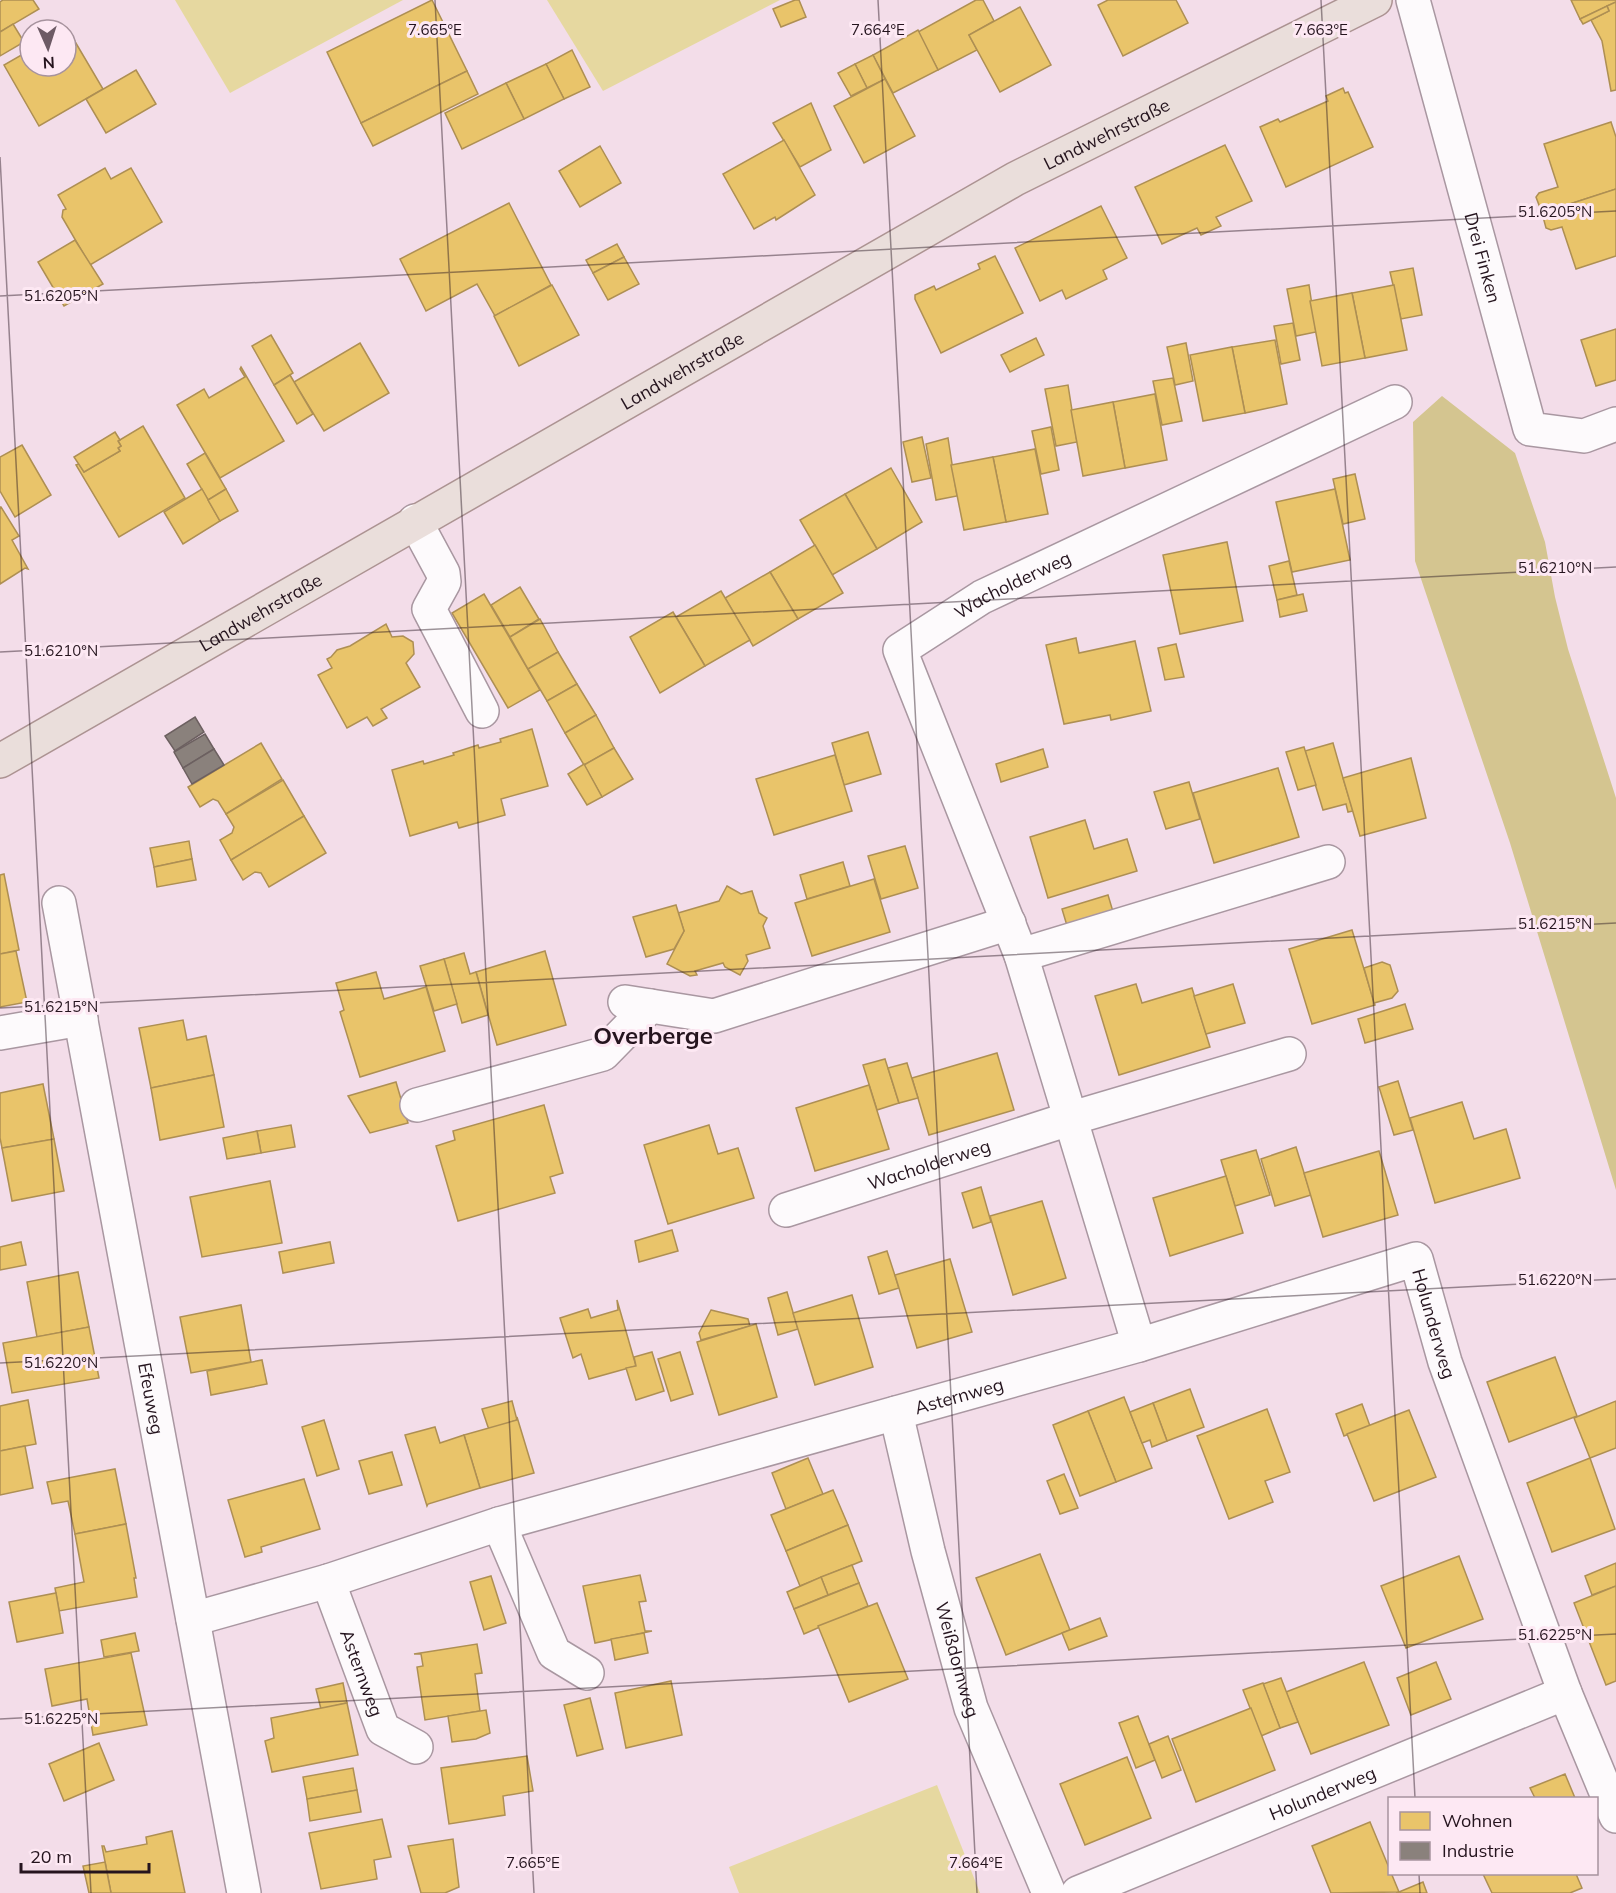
<svg xmlns="http://www.w3.org/2000/svg" width="1616" height="1893" font-family="Mulish,sans-serif">
<style>
.green{fill:#e6d8a0}
.forest{fill:#d4c590}
.homes{fill:#e9c46a;stroke:#ae8f53;stroke-width:1.5}
.industry{fill:#8a817c;stroke:#6c6060;stroke-width:1.5}
.lines{fill:none;stroke-linecap:round;stroke-linejoin:round}
.minor-casing{stroke:#a997a1;stroke-width:36}
.major-casing{stroke:#ac9392;stroke-width:36}
.minor{stroke:#fdfafc;stroke-width:33}
.major{stroke:#eadedb;stroke-width:33}
.ticks{fill:none;stroke:#25141e;stroke-width:1.5;stroke-opacity:0.45}
.labels{text-anchor:middle;dominant-baseline:central;stroke-width:6;stroke-linejoin:round;paint-order:stroke}
.street-label{font-size:18px;fill:#25141e;stroke:#fde8f3}
.district-label{font-size:24px;font-weight:bold;fill:#25141e;stroke:#fde8f3}
.ticks-label{font-size:15px;text-anchor:middle;fill:#25141e;stroke:#fde8f3;stroke-width:6;stroke-linejoin:round;paint-order:stroke}
</style>
<rect width="100%" height="100%" fill="#f3dde9"/>
<g class="green">
<path d="M175 0H403L230 93Z"/>
<path d="M547 0H780L603 91Z"/>
<path d="M937 1785 980 1893H739L729 1867Z"/>
</g>
<path class="forest" d="M1442 396 1515 453 1545 542 1555 597 1568 649 1616 798V1190L1510 843 1415 561 1413 422Z"/>
<g class="homes">
<path d="M3 0H33L39 9 0 32V2Z"/>
<path d="M432 0 467 71 361 123 327 52Z"/>
<path d="M795 0H799L806 17 781 27 773 9Z"/>
<path d="M976 0H983L994 21 969 35 977 50 938 70 918 32Z"/>
<path d="M1108 0H1176L1188 23 1123 56 1098 5Z"/>
<path d="M1571 0H1616V2L1580 19Z"/>
<path d="M1616 2V90L1611 91 1602 41 1591 20 1609 11 1607 6Z"/>
<path d="M1607 6 1609 11 1583 24 1580 19Z"/>
<path d="M1020 7 1051 65 1000 92 969 35Z"/>
<path d="M13 24 24 42 0 56V32Z"/>
<path d="M67 28 103 89 39 126 4 65 30 50V66H66V30H64Z"/>
<path d="M918 30 938 70 893 93 873 55Z"/>
<path d="M572 50 590 87 564 99 546 64Z"/>
<path d="M873 55 885 79 867 88 855 64Z"/>
<path d="M546 64 564 99 524 119 506 83Z"/>
<path d="M855 64 867 88 851 96 838 73Z"/>
<path d="M136 70 156 104 106 133 86 99Z"/>
<path d="M467 71 478 94 373 146 361 123Z"/>
<path d="M885 79 915 136 864 163 834 106Z"/>
<path d="M506 83 524 119 462 149 445 113Z"/>
<path d="M1343 88 1345 93 1348 92 1373 147 1286 187 1260 127 1278 119 1280 122 1328 101 1326 96Z"/>
<path d="M811 103 831 150 800 167 773 123Z"/>
<path d="M1611 122 1616 137V189L1542 213 1536 197 1539 193 1558 187 1544 144Z"/>
<path d="M784 140 815 195 776 220 775 217 754 229 723 174Z"/>
<path d="M1225 145 1252 201 1216 217 1221 226 1201 235 1197 228 1162 244 1135 187Z"/>
<path d="M600 146 621 183 580 207 559 171Z"/>
<path d="M105 168 111 179 131 168 162 222 90 265 62 217 63 210 66 209 58 195Z"/>
<path d="M1616 189V256L1576 269 1562 227 1551 230 1546 228 1542 213Z"/>
<path d="M509 203 551 285 495 316 477 284 426 311 400 259Z"/>
<path d="M1101 206 1127 258 1103 270 1107 279 1066 299 1062 290 1040 301 1015 248Z"/>
<path d="M75 240 103 284 64 306 38 262Z"/>
<path d="M617 244 624 257 593 273 586 260Z"/>
<path d="M995 256 1023 313 941 353 915 299V295L934 286 936 290 980 269 978 264Z"/>
<path d="M624 257 639 284 608 300 593 273Z"/>
<path d="M1413 268 1422 315 1401 319 1390 272Z"/>
<path d="M552 285 579 335 519 366 494 316Z"/>
<path d="M1309 285 1316 332 1296 336 1287 289Z"/>
<path d="M1394 285 1407 350 1365 358 1352 293Z"/>
<path d="M1352 293 1365 358 1322 366 1310 301Z"/>
<path d="M1293 323 1300 360 1281 364 1274 326Z"/>
<path d="M1616 329V380L1596 386 1581 340Z"/>
<path d="M271 335 293 373 274 385 252 346Z"/>
<path d="M1036 338 1044 355 1010 372 1001 355Z"/>
<path d="M1275 340 1287 404 1245 413 1232 347Z"/>
<path d="M360 343 389 393 324 431 294 382Z"/>
<path d="M1186 343 1193 381 1175 385 1167 347Z"/>
<path d="M1232 347 1245 413 1203 421 1190 355Z"/>
<path d="M241 367 284 441 220 478 177 405 204 389 209 398 245 377 240 369Z"/>
<path d="M290 375 313 414 297 424 274 385Z"/>
<path d="M1173 378 1182 421 1162 425 1153 381Z"/>
<path d="M1068 385 1077 442 1056 446 1045 389Z"/>
<path d="M1155 394 1167 460 1125 468 1113 402Z"/>
<path d="M1113 402 1125 468 1083 476 1071 410Z"/>
<path d="M143 426 185 498 119 537 76 465 79 464 84 472 120 451 118 448 121 446 118 441Z"/>
<path d="M1051 427 1059 470 1041 474 1032 431Z"/>
<path d="M115 432 120 440 118 441 121 446 118 448 120 451 84 472 74 457Z"/>
<path d="M922 437 931 478 912 482 903 442Z"/>
<path d="M948 438 957 496 936 500 926 444Z"/>
<path d="M22 445 51 495 15 517 0 491V457Z"/>
<path d="M1035 449 1048 514 1006 522 993 457Z"/>
<path d="M205 453 226 489 208 500 187 464Z"/>
<path d="M993 457 1006 522 964 530 951 465Z"/>
<path d="M891 468 922 522 877 549 845 494Z"/>
<path d="M1355 474 1365 519 1343 524 1333 479Z"/>
<path d="M202 489 220 521 183 544 164 512Z"/>
<path d="M226 489 238 511 220 521 208 500Z"/>
<path d="M1335 489 1350 560 1292 572 1276 502Z"/>
<path d="M845 494 877 549 832 575 800 520Z"/>
<path d="M0 507H1L19 536 12 540 28 569 25 568 0 584Z"/>
<path d="M1227 542 1243 621 1180 634 1163 555Z"/>
<path d="M815 545 843 593 798 619 770 572Z"/>
<path d="M1289 561 1297 595 1277 600 1269 566Z"/>
<path d="M770 572 798 619 753 646 725 598Z"/>
<path d="M520 587 539 619 510 637 491 605Z"/>
<path d="M721 591 750 640 705 666 676 617Z"/>
<path d="M484 594 540 690 508 708 452 613Z"/>
<path d="M1303 594 1307 611 1280 617 1277 600Z"/>
<path d="M673 612 705 666 660 693 630 637Z"/>
<path d="M540 619 558 652 528 669 510 637Z"/>
<path d="M386 624 392 637 403 636 413 642 414 654 406 663 420 687 381 709 387 718 373 726 367 717 347 728 318 675 332 668 327 659 331 657 337 650 350 646Z"/>
<path d="M1076 638 1079 653 1135 641 1151 711 1111 720 1110 715 1064 724 1046 645Z"/>
<path d="M1176 644 1184 677 1165 680 1158 648Z"/>
<path d="M558 652 577 684 547 701 528 669Z"/>
<path d="M577 684 596 715 565 733 547 701Z"/>
<path d="M596 715 614 748 584 765 565 733Z"/>
<path d="M532 729 548 786 501 799 505 815 459 828 457 822 410 836 392 770 423 761 424 764 454 755 453 753 478 745 479 748 501 742 500 739Z"/>
<path d="M868 732 881 774 844 785 832 743Z"/>
<path d="M261 743 282 779 226 814 218 801 213 799 200 807 188 787Z"/>
<path d="M1333 743 1343 778 1353 811 1348 812 1346 804 1323 810 1305 751Z"/>
<path d="M1304 747 1316 785 1298 790 1286 752Z"/>
<path d="M614 748 633 779 602 797 584 765Z"/>
<path d="M1043 749 1048 767 1001 782 996 764Z"/>
<path d="M835 755 852 811 774 835 756 779Z"/>
<path d="M1411 758 1426 818 1360 836 1343 778Z"/>
<path d="M584 764 602 797 587 805 568 774Z"/>
<path d="M1278 768 1299 837 1214 863 1193 793Z"/>
<path d="M283 780 304 816 231 860 220 840 232 833 234 827 226 814Z"/>
<path d="M1189 782 1200 819 1166 829 1154 792Z"/>
<path d="M304 816 326 853 269 887 261 873 255 872 243 880 231 860Z"/>
<path d="M1085 820 1094 849 1127 839 1137 871 1048 898 1030 837Z"/>
<path d="M189 841 192 859 154 867 150 848Z"/>
<path d="M905 846 918 888 881 899 868 856Z"/>
<path d="M192 859 196 880 157 887 154 867Z"/>
<path d="M843 862 850 886 807 899 800 875Z"/>
<path d="M4 874 19 950 0 954V875Z"/>
<path d="M874 879 890 932 812 956 795 903Z"/>
<path d="M727 886 741 894 752 891 759 913 767 918 763 926 770 948 746 955 748 961 740 975 725 967 723 963 695 971 697 975 690 976 667 964 684 931 678 913 719 901Z"/>
<path d="M1108 895 1114 915 1068 929 1062 909Z"/>
<path d="M676 905 684 931 674 949 646 957 633 917Z"/>
<path d="M1352 930 1375 1005 1312 1024 1289 949Z"/>
<path d="M16 951 27 1002 0 1007V954Z"/>
<path d="M545 951 566 1025 497 1045 476 972Z"/>
<path d="M464 953 470 974 476 972 488 1015 462 1023 444 959Z"/>
<path d="M444 959 457 1004 434 1011 420 966Z"/>
<path d="M1382 962 1390 965 1398 991 1392 998 1374 1003 1364 968Z"/>
<path d="M376 972 384 999 426 987 445 1051 360 1077 340 1012 344 1010 336 983Z"/>
<path d="M1136 984 1142 1003 1192 988 1210 1047 1119 1075 1095 996Z"/>
<path d="M1233 984 1245 1023 1206 1034 1194 996Z"/>
<path d="M1405 1004 1413 1029 1365 1043 1358 1019Z"/>
<path d="M183 1020 187 1040 206 1036 214 1075 151 1088 139 1028Z"/>
<path d="M997 1053 1014 1110 929 1135 912 1078Z"/>
<path d="M885 1059 899 1103 877 1110 863 1065Z"/>
<path d="M907 1063 918 1098 899 1103 888 1068Z"/>
<path d="M214 1075 224 1127 160 1140 151 1088Z"/>
<path d="M1398 1081 1413 1130 1394 1135 1379 1087Z"/>
<path d="M396 1082 408 1123 370 1133 348 1096Z"/>
<path d="M43 1084 54 1139 2 1148 0 1138V1093Z"/>
<path d="M869 1085 889 1149 815 1171 796 1108Z"/>
<path d="M1462 1102 1474 1139 1506 1129 1520 1178 1435 1203 1410 1118Z"/>
<path d="M544 1105 563 1173 550 1177 555 1193 458 1221 436 1146 455 1140 453 1131Z"/>
<path d="M291 1125 295 1147 261 1153 257 1131Z"/>
<path d="M709 1125 718 1154 738 1148 754 1198 668 1224 644 1145Z"/>
<path d="M257 1131 261 1153 227 1159 223 1138Z"/>
<path d="M54 1139 64 1191 12 1201 2 1148Z"/>
<path d="M1296 1147 1311 1195 1275 1206 1261 1159Z"/>
<path d="M1256 1150 1270 1195 1235 1206 1221 1160Z"/>
<path d="M1379 1151 1398 1215 1323 1237 1304 1173Z"/>
<path d="M1226 1176 1243 1233 1170 1256 1153 1198Z"/>
<path d="M270 1181 282 1243 202 1257 190 1197Z"/>
<path d="M981 1187 991 1222 973 1228 962 1193Z"/>
<path d="M1042 1201 1066 1278 1013 1295 990 1216Z"/>
<path d="M672 1230 678 1251 639 1262 635 1241Z"/>
<path d="M21 1242 26 1265 0 1270V1247Z"/>
<path d="M330 1242 334 1263 283 1273 279 1252Z"/>
<path d="M887 1251 899 1288 879 1294 868 1257Z"/>
<path d="M950 1259 972 1332 917 1348 895 1275Z"/>
<path d="M78 1272 89 1327 37 1337 27 1282Z"/>
<path d="M787 1292 798 1329 778 1335 768 1298Z"/>
<path d="M852 1295 873 1367 815 1385 793 1313Z"/>
<path d="M617 1300 636 1366 589 1379 581 1354 573 1358 560 1318 588 1309 591 1318 618 1310Z"/>
<path d="M241 1305 251 1362 191 1373 180 1317Z"/>
<path d="M711 1310 748 1319 750 1326 701 1340 699 1333Z"/>
<path d="M756 1324 777 1397 719 1415 697 1342Z"/>
<path d="M89 1327 99 1378 12 1393 3 1343Z"/>
<path d="M652 1352 664 1391 636 1400 626 1368 636 1366 634 1357Z"/>
<path d="M680 1352 693 1394 671 1401 658 1359Z"/>
<path d="M1555 1357 1577 1416 1509 1442 1487 1382Z"/>
<path d="M262 1360 267 1384 211 1395 207 1371Z"/>
<path d="M1190 1389 1204 1427 1167 1441 1153 1403Z"/>
<path d="M1124 1397 1152 1468 1116 1482 1088 1411Z"/>
<path d="M28 1400 36 1444 0 1451V1406Z"/>
<path d="M512 1401 517 1420 491 1429 488 1427 482 1409Z"/>
<path d="M1616 1401V1448L1590 1458 1574 1418Z"/>
<path d="M1153 1403 1167 1441 1152 1447 1150 1440 1142 1443 1130 1412Z"/>
<path d="M1362 1404 1370 1426 1344 1436 1336 1414Z"/>
<path d="M1267 1409 1290 1472 1265 1481 1273 1502 1229 1519 1197 1436Z"/>
<path d="M1409 1410 1436 1477 1374 1501 1347 1434Z"/>
<path d="M1088 1411 1116 1482 1080 1496 1053 1425Z"/>
<path d="M517 1417 534 1473 480 1488 464 1435 517 1420Z"/>
<path d="M324 1420 339 1469 317 1476 302 1427Z"/>
<path d="M435 1427 440 1443 464 1435 480 1488 428 1504 427 1506 405 1435Z"/>
<path d="M25 1446 33 1488 0 1495V1451Z"/>
<path d="M392 1452 402 1485 369 1494 359 1461Z"/>
<path d="M808 1458 823 1494 786 1509 772 1473Z"/>
<path d="M1590 1458 1615 1529 1552 1552 1527 1483Z"/>
<path d="M115 1469 126 1524 75 1534 68 1501 52 1504 47 1482Z"/>
<path d="M1064 1474 1078 1508 1060 1514 1047 1481Z"/>
<path d="M304 1479 320 1529 261 1547 262 1552 245 1557 228 1500Z"/>
<path d="M833 1490 848 1525 786 1551 771 1515Z"/>
<path d="M126 1524 136 1578H134L137 1597 59 1611 55 1588 84 1582 75 1534Z"/>
<path d="M848 1525 862 1561 800 1586 786 1551Z"/>
<path d="M1040 1554 1070 1630 1006 1655 976 1578Z"/>
<path d="M1459 1556 1483 1619 1406 1648 1381 1586Z"/>
<path d="M1616 1563V1586L1592 1595 1585 1576Z"/>
<path d="M852 1565 859 1583 828 1595 821 1577Z"/>
<path d="M640 1575 646 1601 639 1602 645 1631H652L595 1643 583 1586Z"/>
<path d="M491 1576 506 1623 484 1630 470 1582Z"/>
<path d="M821 1577 828 1595 794 1609 787 1592Z"/>
<path d="M859 1583 868 1606 804 1634 794 1609Z"/>
<path d="M1616 1586V1681L1606 1685 1574 1603Z"/>
<path d="M56 1593 63 1633 17 1642 9 1602Z"/>
<path d="M877 1603 908 1679 849 1702 818 1626Z"/>
<path d="M1100 1618 1107 1636 1069 1650 1062 1633Z"/>
<path d="M135 1633 139 1651 104 1657 101 1640Z"/>
<path d="M644 1633 648 1653 615 1660 611 1639Z"/>
<path d="M477 1644 482 1673 475 1674 480 1711 425 1720 417 1667 423 1666 421 1654H414Z"/>
<path d="M131 1653 147 1725 93 1735 87 1699 52 1706 45 1669Z"/>
<path d="M1364 1662 1389 1725 1311 1754 1286 1692Z"/>
<path d="M1436 1662 1451 1699 1411 1715 1397 1678Z"/>
<path d="M1281 1678 1298 1722 1280 1728 1263 1684Z"/>
<path d="M671 1681 682 1735 626 1748 615 1693Z"/>
<path d="M343 1683 347 1703 321 1709 316 1689Z"/>
<path d="M1263 1683 1280 1728 1261 1736 1243 1690Z"/>
<path d="M590 1698 603 1749 577 1756 564 1705Z"/>
<path d="M347 1703 358 1755 272 1772 265 1741 274 1738 271 1718Z"/>
<path d="M1251 1708 1275 1770 1196 1802 1172 1739Z"/>
<path d="M486 1710 490 1733 476 1739 452 1742 448 1716Z"/>
<path d="M1138 1716 1155 1760 1136 1768 1119 1723Z"/>
<path d="M1168 1736 1181 1770 1162 1778 1149 1744Z"/>
<path d="M99 1743 114 1780 64 1801 49 1764Z"/>
<path d="M527 1756 533 1791 503 1796 505 1815 449 1824 441 1768Z"/>
<path d="M1127 1757 1151 1818 1085 1845 1060 1784Z"/>
<path d="M353 1768 357 1790 307 1799 303 1777Z"/>
<path d="M1565 1774 1575 1798H1535L1530 1788Z"/>
<path d="M357 1790 361 1812 310 1821 307 1799Z"/>
<path d="M382 1819 391 1857 374 1860 377 1879 321 1889 309 1833Z"/>
<path d="M1370 1822 1399 1892 1331 1893 1312 1846Z"/>
<path d="M172 1831 185 1893H111L102 1846H104L106 1852 147 1844 146 1837Z"/>
<path d="M453 1839 459 1887 445 1893H421L408 1846Z"/>
<path d="M105 1862 111 1893H89L83 1866Z"/>
<path d="M1483 1874H1576L1582 1888 1570 1893H1492Z"/>
<path d="M1423 1882 1427 1893H1396L1399 1892Z"/>
</g>
<g class="industry">
<path d="M195 717 204 732 175 751 165 736Z"/>
<path d="M205 734 214 749 183 768 174 752Z"/>
<path d="M214 749 224 765 192 784 183 768Z"/>
</g>
<g class="lines">
<defs>
<g id="minor">
<path id="s1" d="M1413 0 1530 429 1584 436 1616 424"/>
<path d="M415 521 443 573 444 582 429 609 482 711"/>
<path id="s2" d="M59 903 244 1893"/>
<path d="M1021 955 1328 862"/>
<path d="M625 1002 714 1016 1009 923"/>
<path d="M0 1033 81 1019"/>
<path d="M417 1105 603 1054 650 1006"/>
<path id="s3" d="M786 1210 1072 1118 1289 1054"/>
<path id="s4" d="M1139 1345 1021 955 900 650 982 597 1395 402"/>
<path id="s5" d="M896 1413 928 1551 971 1708 1049 1893"/>
<path d="M499 1524 554 1653 587 1673"/>
<path id="s6" d="M328 1581 383 1729 416 1747"/>
<path id="s7" d="M193 1619 328 1581 499 1524 1139 1345 1416 1259 1445 1362 1565 1693 1616 1816"/>
<path id="s8" d="M1078 1893 1565 1693"/>
</g>
<g id="major">
<path id="s9" d="M0 761 1015 179 1375 0"/>
</g>
</defs>
<use href="#minor" class="minor-casing"/>
<use href="#major" class="major-casing"/>
<use href="#minor" class="minor"/>
<use href="#major" class="major"/>
</g>
<path class="ticks" d="M435 0 534 1893M878 0 977 1893M1321 0 1415 1798M0 157 91 1893M0 296 1616 211M0 652 1616 567M0 1008 1616 923M0 1363 1616 1279M0 1719 1616 1634M1419 1874 1420 1893"/>
<g class="labels">
<g class="street-label">
<text stroke="none"><textPath href="#s9" startOffset="1272">Landwehrstraße</textPath></text>
<text stroke="none"><textPath href="#s1" startOffset="267">Drei Finken</textPath></text>
<text stroke="none"><textPath href="#s9" startOffset="786">Landwehrstraße</textPath></text>
<text stroke="none"><textPath href="#s4" startOffset="866">Wacholderweg</textPath></text>
<text stroke="none"><textPath href="#s9" startOffset="300">Landwehrstraße</textPath></text>
<text stroke="none"><textPath href="#s3" startOffset="150">Wacholderweg</textPath></text>
<text stroke="none"><textPath href="#s7" startOffset="1342">Holunderweg</textPath></text>
<text stroke="none"><textPath href="#s7" startOffset="798">Asternweg</textPath></text>
<text stroke="none"><textPath href="#s2" startOffset="504">Efeuweg</textPath></text>
<text stroke="none"><textPath href="#s5" startOffset="254">Weißdornweg</textPath></text>
<text stroke="none"><textPath href="#s6" startOffset="98">Asternweg</textPath></text>
<text stroke="none"><textPath href="#s8" startOffset="264">Holunderweg</textPath></text>
</g>
<g class="district-label">
<text x="653" y="1035">Overberge</text>
</g>
</g>
<g class="ticks-label">
<text x="435" y="35">7.665°E</text>
<text x="878" y="35">7.664°E</text>
<text x="1321" y="35">7.663°E</text>
<text x="1555" y="217">51.6205°N</text>
<text x="61" y="301">51.6205°N</text>
<text x="1555" y="573">51.6210°N</text>
<text x="61" y="656">51.6210°N</text>
<text x="1555" y="929">51.6215°N</text>
<text x="61" y="1012">51.6215°N</text>
<text x="1555" y="1285">51.6220°N</text>
<text x="61" y="1368">51.6220°N</text>
<text x="1555" y="1640">51.6225°N</text>
<text x="61" y="1724">51.6225°N</text>
<text x="533" y="1868">7.665°E</text>
<text x="976" y="1868">7.664°E</text>
</g>
<rect x="1388" y="1797" width="210" height="78" fill="#fde8f3" stroke="#a7939e" stroke-width="1.5"/>
<rect x="1400" y="1812" width="30" height="18" fill="#e9c46a" stroke="#a7939e" stroke-width="1.5"/>
<text x="1442" y="1827" font-size="18" fill="#25141e">Wohnen</text>
<rect x="1400" y="1842" width="30" height="18" fill="#8a817c" stroke="#a7939e" stroke-width="1.5"/>
<text x="1442" y="1857" font-size="18" fill="#25141e">Industrie</text>
<g transform="translate(48 48) rotate(177)"><circle r="28" fill="#fde8f3" stroke="#a7939e" stroke-width="1.5"/>
<path d="M0-4.5L10 22L0 15L-10 22Z" fill="#6d5a65"/>
<text y="-9" font-size="16" font-weight="bold" text-anchor="middle" fill="#25141e">N</text>
</g>
<path d="M21 1863v9h128v-9" fill="none" stroke="#25141e" stroke-width="3"/>
<text x="30" y="1863" font-size="18" fill="#25141e" stroke="#fde8f3" stroke-width="4.5" paint-order="stroke">20 m</text>
</svg>
